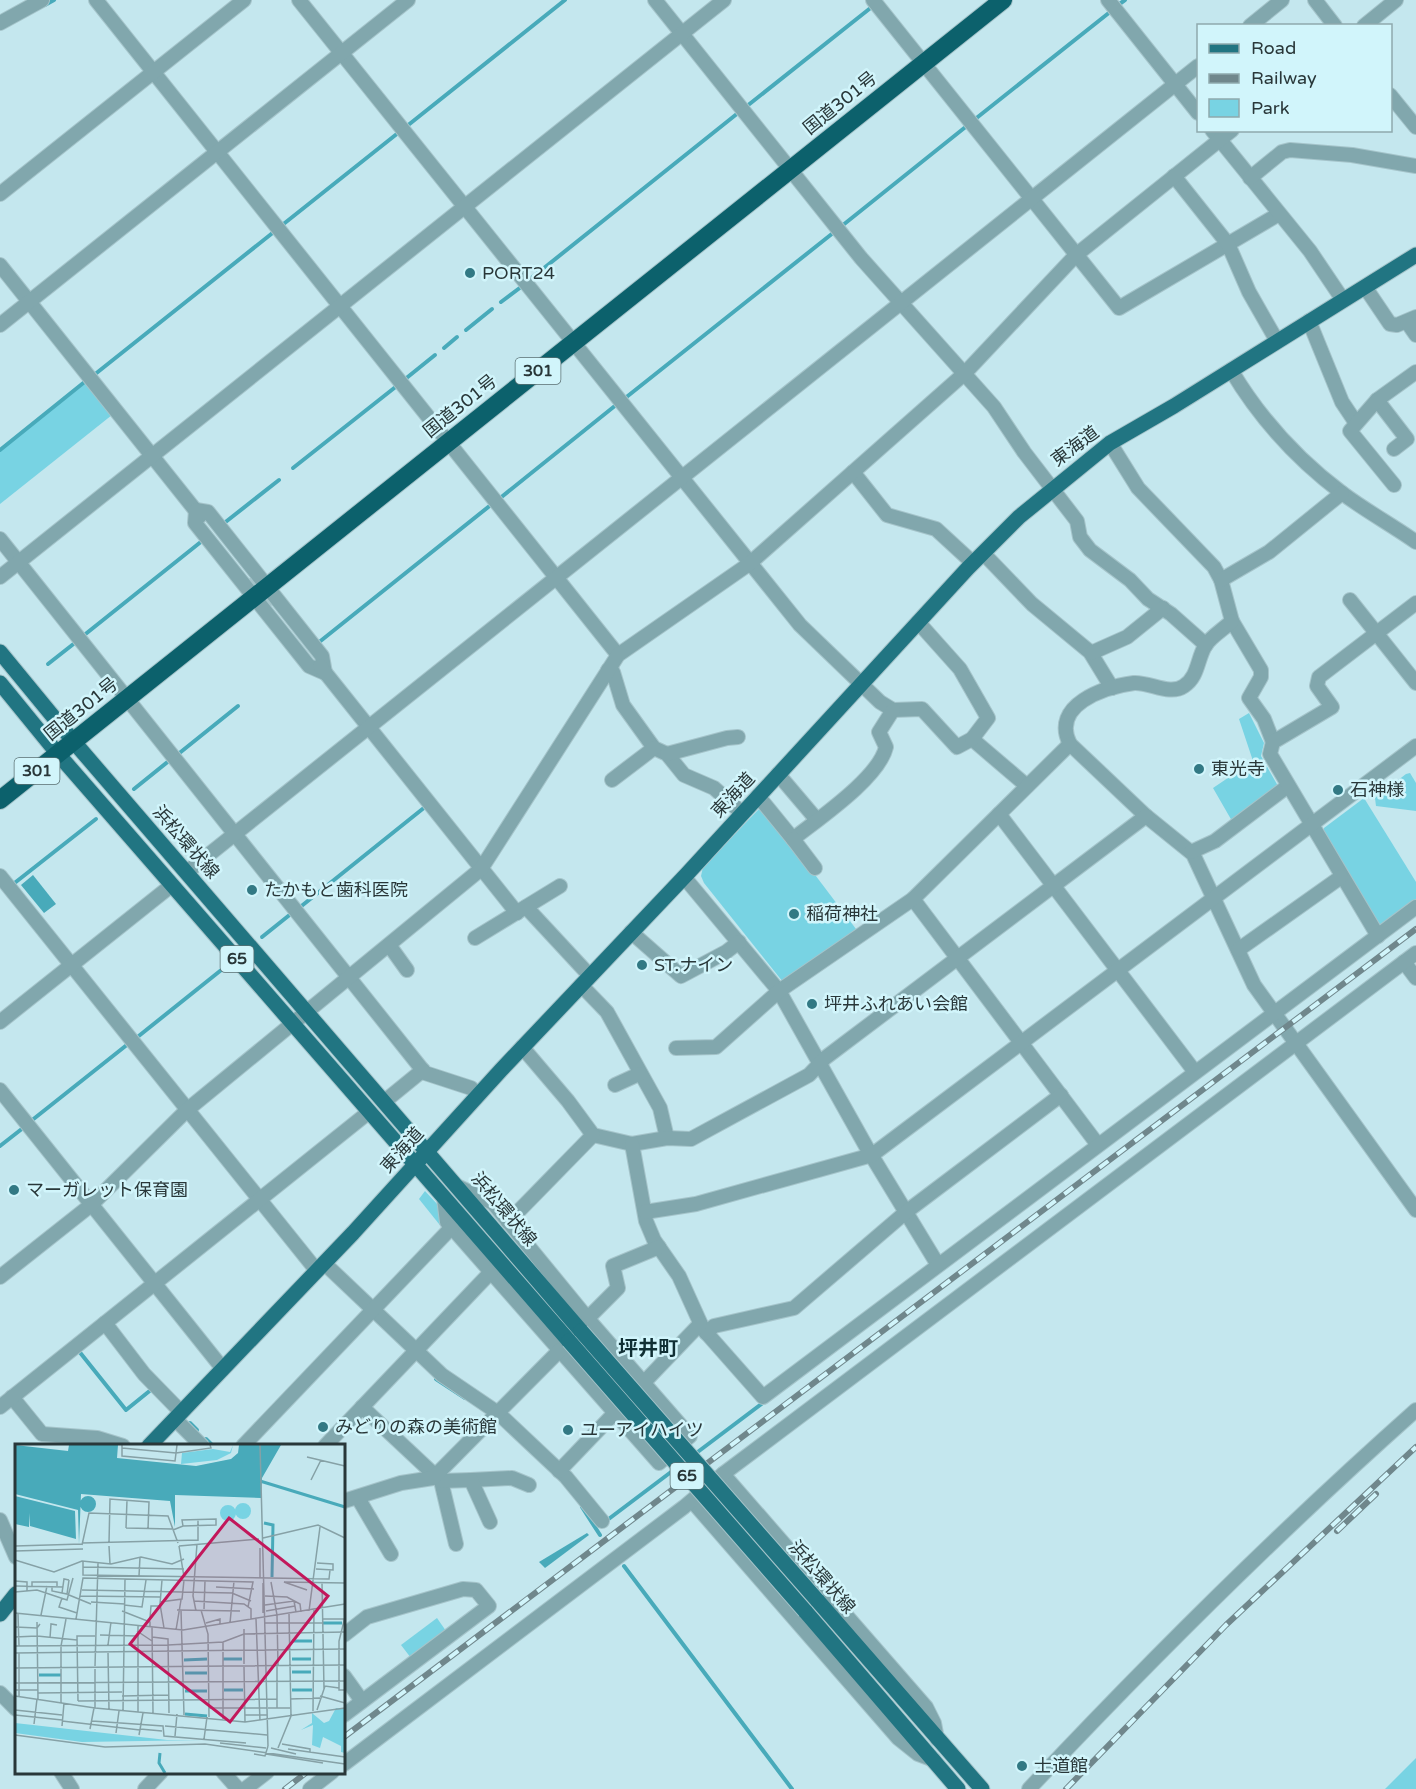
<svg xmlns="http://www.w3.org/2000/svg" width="1416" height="1789" font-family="'Varela Round','Noto Sans JP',sans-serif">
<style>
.green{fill:#78d3e3}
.water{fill:#48aaba}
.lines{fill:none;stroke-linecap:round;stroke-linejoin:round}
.stream{stroke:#48aaba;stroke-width:4}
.minor-tunnel{stroke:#a5c4ca;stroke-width:14;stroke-dasharray:14 7;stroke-linecap:butt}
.minor-casing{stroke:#a5c4ca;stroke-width:16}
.major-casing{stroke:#a5c4ca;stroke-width:17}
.highway-casing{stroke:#a5c4ca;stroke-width:20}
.minor{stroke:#81a7ad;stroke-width:14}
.major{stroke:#217582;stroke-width:15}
.highway{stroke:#0c616c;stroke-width:18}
.rail-casing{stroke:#70878c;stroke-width:6}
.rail{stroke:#d1f5fb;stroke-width:4;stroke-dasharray:11;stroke-linecap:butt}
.major-bridge-casing{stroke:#a5c4ca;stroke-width:17;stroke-linecap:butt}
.major-bridge{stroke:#217582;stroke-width:15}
.poi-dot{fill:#327984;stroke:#d1f5fb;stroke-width:2}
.labels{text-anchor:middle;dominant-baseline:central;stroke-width:5;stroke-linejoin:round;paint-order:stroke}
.shield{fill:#d1f5fb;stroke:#5b7073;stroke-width:1.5}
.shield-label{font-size:16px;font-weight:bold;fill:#293739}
.street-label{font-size:18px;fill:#293739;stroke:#d1f5fb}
.poi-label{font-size:18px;fill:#293739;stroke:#d1f5fb;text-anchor:start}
.neighbourhood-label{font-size:20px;font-weight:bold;fill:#102f34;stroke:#d1f5fb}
.inset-river{fill:none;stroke:#48aaba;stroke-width:3}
.inset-road{fill:none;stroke:#86a1a6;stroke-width:1.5}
.view{fill:#c2185b;fill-opacity:0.15;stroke:#c2185b;stroke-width:3}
.inset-edge{fill:none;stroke:#293739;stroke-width:3}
</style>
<rect width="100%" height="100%" fill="#c4e7ee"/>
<g class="green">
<path d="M87 382 112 415 0 504V451Z"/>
<path d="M1249 713 1264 743 1261 756 1278 786 1232 821 1213 788 1253 761 1239 719Z"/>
<path d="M1406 774 1410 773 1416 783V811L1376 806 1375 798Z"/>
<path d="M1364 798 1416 882V899L1380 926 1323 832 1324 828Z"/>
<path d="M760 808 766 810 856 929 855 932 783 982 704 883 701 876 703 867Z"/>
<path d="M425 1191 439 1206 443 1229 419 1199Z"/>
<path d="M437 1618 446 1631 411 1658 401 1645Z"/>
<path d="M1416 1758V1789H1385Z"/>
</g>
<g class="water">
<path d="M33 875 56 904 44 913 21 885Z"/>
<path d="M587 1533 589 1535 545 1568 539 1562Z"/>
</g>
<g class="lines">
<g class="stream">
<path d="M45 5 54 0"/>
<path d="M1118 5 1125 0"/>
<path d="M747 106 873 6"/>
<path d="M974 120 1110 12"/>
<path d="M407 126 565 0"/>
<path d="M843 225 968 125"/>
<path d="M281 226 398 133"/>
<path d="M529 280 738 113"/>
<path d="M501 302 521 287"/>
<path d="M466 330 492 309"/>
<path d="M444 348 457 337"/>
<path d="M94 375 275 231"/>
<path d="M404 380 435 355"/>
<path d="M624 399 833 233"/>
<path d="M0 450 87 380"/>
<path d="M293 468 398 385"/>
<path d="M499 499 616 405"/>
<path d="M223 524 279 480"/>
<path d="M83 636 202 541"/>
<path d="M318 643 492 504"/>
<path d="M48 664 76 642"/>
<path d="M177 755 238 706"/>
<path d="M134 789 170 760"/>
<path d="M12 885 96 819"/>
<path d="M299 908 425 807"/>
<path d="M262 937 292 913"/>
<path d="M135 1039 225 967"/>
<path d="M31 1121 128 1044"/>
<path d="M0 1146 23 1128"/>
<path d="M78 1350 126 1410 152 1389 154 1391"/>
<path d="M436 1379 465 1398"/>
<path d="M190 1423 197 1430"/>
<path d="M206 1439 213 1446"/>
<path d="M695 1454 764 1402"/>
<path d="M582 1507 600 1535"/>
<path d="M606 1521 675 1469"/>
<path d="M624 1566 792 1789"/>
</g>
<path class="minor-tunnel" d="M250 578 272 606"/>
<defs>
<g id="minor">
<path d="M96 0 618 655"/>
<path d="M299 0 800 625 880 702 893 710 922 709 957 747 972 739 1027 786"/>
<path d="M655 0 861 258 994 407 1024 452 1077 521 1080 537 1090 550 1130 580 1148 599 1171 614 1206 645"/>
<path d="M873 0 1119 308 1279 214"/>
<path d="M1108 0 1198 113"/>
<path d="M1315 0 1335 26"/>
<path d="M0 23 42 0"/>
<path d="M1250 26 1282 0"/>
<path d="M1364 26 1396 0"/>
<path d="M1390 95 1416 127"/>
<path d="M1212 130 1310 251 1343 300"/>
<path d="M1174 176 1228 244 1249 292 1277 341"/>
<path d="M1250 178 1282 152 1290 150 1352 155 1416 166"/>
<path d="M0 194 244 0"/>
<path d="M0 265 200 516"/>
<path d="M1365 287 1390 324 1397 325 1416 317"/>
<path d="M1309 321 1342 402 1356 423"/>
<path d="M1407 322 1416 335"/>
<path d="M0 325 408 0"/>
<path d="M1231 370C1259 417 1298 460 1342 493 1366 511 1392 525 1416 542"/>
<path d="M1377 400 1407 439 1394 449"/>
<path d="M1110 443 1138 488 1214 567 1221 580 1232 621 1261 670V677L1249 698 1264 719 1273 742"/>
<path d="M853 472 887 515 936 529 973 563"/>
<path d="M1394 485 1350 431 1377 400 1416 372"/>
<path d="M196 510 208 512 322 656 325 673 309 666 195 523Z"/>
<path d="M0 539 425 1073 471 1088 478 1095"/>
<path d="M983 553 1032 604 1090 652 1112 688"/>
<path d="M0 577 724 0"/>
<path d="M1221 580 1269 552 1342 493"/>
<path d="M1350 600 1416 683"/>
<path d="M1232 621C1224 629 1210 637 1205 646 1197 660 1198 677 1184 686 1170 696 1150 682 1134 683 1104 687 1050 705 1070 744L1146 816 1193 854 1254 985 1416 1210"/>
<path d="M918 622 960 669 988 718 972 739"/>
<path d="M1091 653 1127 637 1163 608"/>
<path d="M320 666 517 913"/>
<path d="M608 670 613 672 623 705 654 748 667 754 684 775 714 788 742 813"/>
<path d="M667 754 727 738 738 737"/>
<path d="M778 774 817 820"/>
<path d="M612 780 654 748"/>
<path d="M758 796 793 839C818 819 879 778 886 747L879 732 893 710"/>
<path d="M999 814 1195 1072"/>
<path d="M793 839 815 868"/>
<path d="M1191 852 1215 841 1288 786"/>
<path d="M187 872 1198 66"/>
<path d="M0 876 317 1271"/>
<path d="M684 877 779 991 867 1148 938 1265"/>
<path d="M913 899 1098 1145"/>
<path d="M526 907 590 976"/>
<path d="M631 932 681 976 726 952 739 942"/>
<path d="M1378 936 1270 754 1273 742 1332 707 1317 686 1319 677 1416 603"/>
<path d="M475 938 560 886"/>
<path d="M389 945 407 970"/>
<path d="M1238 950 1341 877"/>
<path d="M1404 962 1416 978"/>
<path d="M581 985 607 1012 660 1108 667 1138"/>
<path d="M0 1022 172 885"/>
<path d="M522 1047 568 1101 593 1135 632 1144 667 1138 691 1139 809 1075 825 1058 1146 816"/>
<path d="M676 1048 716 1047 779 991 913 899 1070 744"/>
<path d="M615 1085 639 1074"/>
<path d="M0 1090 223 1369"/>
<path d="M385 1101 423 1070"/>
<path d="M632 1144 646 1221 654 1240 679 1276 703 1329 763 1397 1416 907"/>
<path d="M444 1198 447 1222 659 1463 690 1436 588 1319 493 1203 459 1187"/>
<path d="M645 1212 696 1204 872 1155 1416 746"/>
<path d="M508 1222 593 1135"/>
<path d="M324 1263 442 1375 498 1413 566 1477 602 1521"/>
<path d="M0 1277 91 1205 187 1110 481 869 618 655 749 564 965 373 1076 255 1232 130"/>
<path d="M588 1318 618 1288 613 1266 659 1247"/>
<path d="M105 1323 144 1374 181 1412"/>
<path d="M706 1333 714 1326 794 1308 906 1212 1061 1095"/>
<path d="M12 1397 42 1434 97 1438 123 1446"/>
<path d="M0 1407 369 1112"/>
<path d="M362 1407 441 1481 456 1544"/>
<path d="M175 1419 202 1446"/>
<path d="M243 1446 452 1227"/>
<path d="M325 1446 491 1272"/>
<path d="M559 1471 700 1324"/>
<path d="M723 1474 926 1707 934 1723 937 1739"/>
<path d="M471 1480 512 1478 529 1485"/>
<path d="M441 1481 471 1480 490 1522"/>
<path d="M358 1498 391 1554"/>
<path d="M344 1501 401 1483 433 1478 560 1350"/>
<path d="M692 1501 898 1738 918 1754 934 1760"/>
<path d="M0 1520 16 1557"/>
<path d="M344 1635 367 1617 463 1589 476 1590 489 1606 344 1715"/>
<path d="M344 1676 362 1701"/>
<path d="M0 1693 16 1709"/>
<path d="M344 1764 684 1507 723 1474 1416 953"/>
<path d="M61 1772 72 1789"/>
<path d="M223 1772 238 1789"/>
<path d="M145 1789 161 1772"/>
<path d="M245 1789 267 1772"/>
<path d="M310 1789 332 1772"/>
<path d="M1029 1789C1153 1657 1281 1530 1416 1410"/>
</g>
<g id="major">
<path d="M0 652 74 742 581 1331"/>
<path d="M0 683 58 754 569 1341"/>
<path d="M149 1446 353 1233 501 1070 687 874 968 568 1019 517 1110 443 1174 406 1416 255"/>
<path d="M817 1600 982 1789"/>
<path d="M805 1611 958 1789"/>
<path d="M0 1614 16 1594"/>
</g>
<path id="highway" d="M0 800 1003 0"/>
</defs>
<use href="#minor" class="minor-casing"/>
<use href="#major" class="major-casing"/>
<use href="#highway" class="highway-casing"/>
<use href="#minor" class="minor"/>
<use href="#major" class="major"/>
<use href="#highway" class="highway"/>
<defs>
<g id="rail">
<path d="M1337 1531 1376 1494"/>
<path d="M344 1737 1416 929"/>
<path d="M285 1789 307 1772"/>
<path d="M1066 1789 1226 1625 1416 1447"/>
</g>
</defs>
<use href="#rail" class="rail-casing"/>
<use href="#rail" class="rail"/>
<defs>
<g id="major-bridge">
<path d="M581 1331 817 1600"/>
<path d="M569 1341 805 1611"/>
</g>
</defs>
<use href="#major-bridge" class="major-bridge-casing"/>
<use href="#major-bridge" class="major-bridge"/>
</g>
<g class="poi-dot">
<circle cx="470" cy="273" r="6"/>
<circle cx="1199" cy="769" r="6"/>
<circle cx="1338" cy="790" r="6"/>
<circle cx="252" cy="890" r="6"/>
<circle cx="794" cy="914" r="6"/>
<circle cx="642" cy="965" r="6"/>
<circle cx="812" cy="1004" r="6"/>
<circle cx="14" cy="1190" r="6"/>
<circle cx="323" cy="1427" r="6"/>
<circle cx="568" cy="1430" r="6"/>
<circle cx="1022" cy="1766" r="6"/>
</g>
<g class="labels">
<g class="shield">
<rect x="515.5" y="358" width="45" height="26" rx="4.5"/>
<rect x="14.5" y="758" width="45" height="26" rx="4.5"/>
<rect x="220.5" y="946" width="33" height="26" rx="4.5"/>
<rect x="670.5" y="1463" width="33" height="26" rx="4.5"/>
</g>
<g class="shield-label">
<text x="538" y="371">301</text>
<text x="37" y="771">301</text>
<text x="237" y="959">65</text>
<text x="687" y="1476">65</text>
</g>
<g class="street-label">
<text transform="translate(840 103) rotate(-39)">国道301号</text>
<text transform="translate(460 406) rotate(-39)">国道301号</text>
<text transform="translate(1075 446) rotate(-37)">東海道</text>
<text transform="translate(81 709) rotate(-39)">国道301号</text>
<text transform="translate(733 795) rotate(-47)">東海道</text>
<text transform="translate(186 842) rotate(49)">浜松環状線</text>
<text transform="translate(402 1150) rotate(-48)">東海道</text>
<text transform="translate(504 1209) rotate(50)">浜松環状線</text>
<text transform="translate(822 1577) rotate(49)">浜松環状線</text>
</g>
<g class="poi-label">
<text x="482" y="273">PORT24</text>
<text x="1211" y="769">東光寺</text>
<text x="1350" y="790">石神様</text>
<text x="264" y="890">たかもと歯科医院</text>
<text x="806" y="914">稲荷神社</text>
<text x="654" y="965">ST.ナイン</text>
<text x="824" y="1004">坪井ふれあい会館</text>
<text x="26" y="1190">マーガレット保育園</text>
<text x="335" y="1427">みどりの森の美術館</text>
<text x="580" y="1430">ユーアイハイツ</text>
<text x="1034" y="1766">士道館</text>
</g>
<g class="neighbourhood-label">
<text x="648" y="1349">坪井町</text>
</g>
</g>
<g transform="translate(15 1444)">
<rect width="330" height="330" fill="#c4e7ee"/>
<path d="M218 1 216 9 202 16 166 20 167 9 198 5 215 8ZM220 67a8 8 0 1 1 16 0a8 8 0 1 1-16 0ZM205 69a8 8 0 1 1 16 0a8 8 0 1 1-16 0ZM321 264 330 265V309L326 308V302L308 293 305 304 297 301 298 281 286 286 297 279V269L309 279 314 277ZM0 279 152 296H188L67 298 0 289Z" fill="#78d3e3"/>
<path d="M0 1 53 7 54 1H103L102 14 181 22 216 15 223 9 224 1H266L247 34 246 54 160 51V83L155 57 66 50 64 100 63 66 0 50ZM0 52 60 67 61 95 15 82V69L14 83 0 80ZM65 60a8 8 0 1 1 16 0a8 8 0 1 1-16 0Z" fill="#48aaba"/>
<path class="inset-river" d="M245 37 330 63M249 79 258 81 257 133M308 179H327M277 197H297M208 215H227M277 215H296M169 216 192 215M277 228H296M170 229H192M24 231H46M209 246H228M277 246H297M170 247H192M170 270 192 272M145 309 144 319 150 329"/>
<path class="inset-road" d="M107 1V12L160 17 162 1M245 1 253 302M107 4 161 9 196 4 195 1M292 13 330 22M296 36 306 16M111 84 157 85M111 84 112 56M158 86 168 82 201 81V75L167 76 168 82M248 94 303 81 330 94M183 97V75M67 99 183 96M94 99 95 55 134 58 133 85M67 101 74 69 153 72 163 99M0 102 67 100M94 102 95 120M164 102 244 95M164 102 169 133M245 104V134M0 107 68 105M0 116 39 128 67 117 96 120 126 113 157 120 169 115M68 117V131L314 135 315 126M68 123 169 125M301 125 318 126V120L302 119M124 132 125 113M147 136 145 160 149 184M0 137 12 138V148M256 138 262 171M307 139 309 245M0 142 48 143M17 142V138H42V142M37 142V147L52 150 54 136M201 143 239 145M67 146 217 149 236 157M292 146 269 138 330 139M0 148 22 146 52 156 58 134M47 149 49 135 54 136M54 151 76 160M65 152 145 153M250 152 272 153 285 160 286 168M47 154 44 163 62 169M179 157 229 160 236 165V175M76 158 110 160M145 158 167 155 169 136M109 161 127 163 131 136M250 161 279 157 281 168M189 165 190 137M162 166 225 167M166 166 169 271M186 166 193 190 194 273M107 167 135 178V183M181 167 178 152 182 100M251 167 280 162M294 167 305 83M0 169 168 186 330 160M248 169V139M3 170 4 202M26 171 32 142M262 171 263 222M330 173 324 197V246H330M135 174 136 162H145M61 175 68 134 238 138 233 163M241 175 245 277M307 175H329M22 178 23 255M191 179 205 175V180M215 179 219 137M250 179H307M123 181V268M0 183 22 184 25 180M137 183 138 269M229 185V220M161 186 166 156M122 187 137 197M85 191 122 192M22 192 62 196M0 193 22 192M137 193 153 195 154 269M35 194 36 180 42 181M208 198V275M93 201 96 178M0 202 153 201 208 198 229 190 330 188M251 206 330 205M93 208 94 266M0 209 250 206M4 209V252M80 222 83 119M262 222V264M229 223 230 278M0 224 330 221M80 225V264M0 239 330 237M0 246H23M23 249 107 248M0 252 80 264 230 278 330 264M107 252 154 251M305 252 330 259M275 255 305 254M63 257 262 255M63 257 62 192H80M46 259V202L51 175M194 264H252M253 264H275M0 266 47 271M302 266 310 242 324 244M108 267 110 135M298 267 299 165M0 271 47 276M230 271H252M47 277 125 286M77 277 148 282 149 292 231 299M19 280 22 255M47 282 49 259M150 282 252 291M75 285 79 264M125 285 147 287M101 289 104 267M0 291 90 303 190 300 330 320M124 291 128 269M160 292 162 270M189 295 192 273M205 299 251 304M267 300 295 305V308M256 304 281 310M263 304 276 272 274 169M273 305 330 313M239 310 250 312 253 302M251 310 308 319"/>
<path class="view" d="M214 74 313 152 215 278 115 200Z"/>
<rect width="330" height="330" class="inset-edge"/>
</g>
<rect x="1197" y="24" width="195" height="108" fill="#d1f5fb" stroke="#8ea9ad" stroke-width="1.5"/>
<rect x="1209" y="44" width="30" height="9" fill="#217582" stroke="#8ea9ad" stroke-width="1.5"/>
<text x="1251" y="54" font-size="18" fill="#293739">Road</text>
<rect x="1209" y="74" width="30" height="9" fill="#70878c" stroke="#8ea9ad" stroke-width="1.5"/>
<text x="1251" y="84" font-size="18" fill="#293739">Railway</text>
<rect x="1209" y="99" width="30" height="18" fill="#78d3e3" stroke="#8ea9ad" stroke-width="1.5"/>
<text x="1251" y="114" font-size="18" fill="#293739">Park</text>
</svg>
